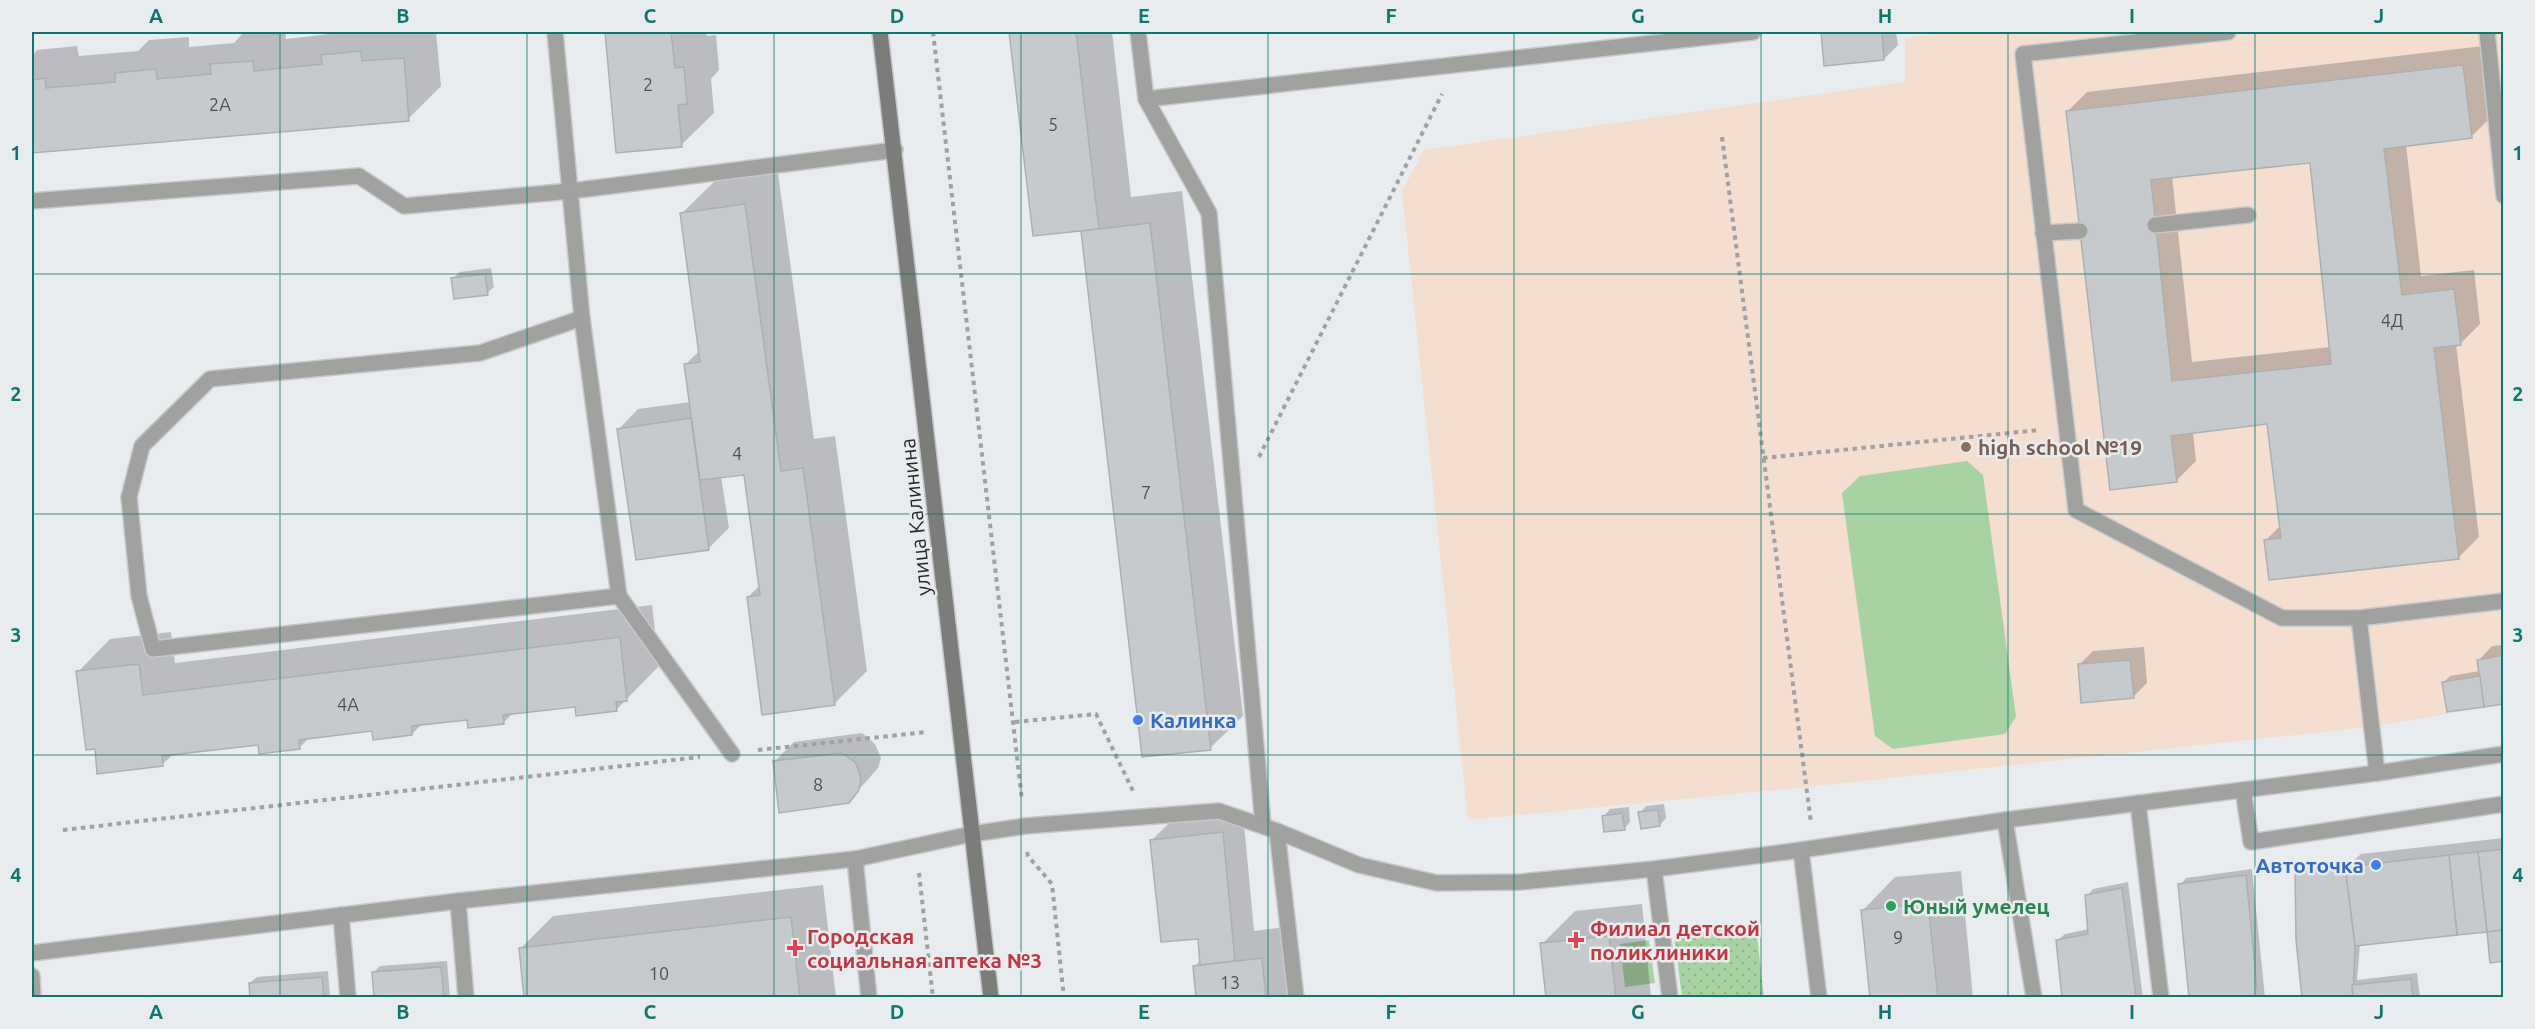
<svg xmlns="http://www.w3.org/2000/svg" width="2535" height="1029" font-family="Ubuntu,sans-serif">
<style>
.education{fill:#f3ded0}
.grass{fill:#a9d2a3}
.park{fill:url(#park-dots)}
.shadow{fill:#0003;fill-rule:evenodd}
.building{fill:#c7cacc;stroke:#adb0b2;stroke-width:1.5;fill-rule:evenodd}
.lines{fill:none;stroke-linecap:round;stroke-linejoin:round}
.lane-casing{stroke:#c6c9cc;stroke-width:18}
.street-casing{stroke:#c6c9cc;stroke-width:18}
.secondary-casing{stroke:#c6c9cc;stroke-width:18}
.path{stroke:#9fa1a4;stroke-width:4;stroke-dasharray:4.5 4.5;stroke-linecap:butt}
.lane{stroke:#a1a19f;stroke-width:15}
.street{stroke:#a1a19f;stroke-width:15}
.secondary{stroke:#7c7c7a;stroke-width:15}
.grid{fill:none;stroke:#0f766e;stroke-width:1.5;stroke-opacity:0.55}
.education-dot{fill:#8d6e63;stroke:#e9ecef;stroke-width:2}
.shop-dot{fill:#3f7fe0;stroke:#e9ecef;stroke-width:2}
.leisure-dot{fill:#2e9e5b;stroke:#e9ecef;stroke-width:2}
.health-dot{fill:#e0444e;stroke:#e9ecef;stroke-width:2}
.labels{text-anchor:middle;dominant-baseline:central;stroke-width:5;stroke-linejoin:round;paint-order:stroke}
.number-label{font-size:18px;fill:#505152}
.education-label{font-size:21px;font-weight:bold;fill:#785e54;stroke:#e9ecef;text-anchor:start}
.street-label{font-size:21px;fill:#28292a;stroke:#e9ecef}
.shop-label{font-size:21px;font-weight:bold;fill:#366cbe;stroke:#e9ecef;text-anchor:start}
.leisure-label{font-size:21px;font-weight:bold;fill:#27864d;stroke:#e9ecef;text-anchor:start}
.health-label{font-size:21px;font-weight:bold;fill:#be3a42;stroke:#e9ecef;text-anchor:start}
.neatline{fill:none;stroke:#0f766e;stroke-width:2}
.grid-label{font-size:20px;text-anchor:middle;font-weight:bold;fill:#0f766e}
</style>
<defs>
<pattern id="park-dots" width="8" height="8" patternUnits="userSpaceOnUse" patternTransform="scale(1.5)"><rect width="8" height="8" fill="#a9d2a3"/><path d="M2 2h.1M6 6h.1" fill="none" stroke="#91b48c" stroke-width="1.8" stroke-linecap="round"/></pattern>
</defs>
<rect width="100%" height="100%" fill="#e9ecef"/>
<path class="education" d="M1951 32H2503V704L2370 727 1806 787 1468 820 1402 191 1424 150 1905 82V38Z"/>
<g class="grass">
<path d="M1967 461 1983 475 2016 717 2005 734 1893 749 1875 736 1842 493 1860 476Z"/>
<path d="M1649 940 1655 983 1625 987 1620 944Z"/>
</g>
<path class="park" d="M1756 926 1764 997H1682L1674 936Z"/>
<g class="shadow">
<path d="M244 32H285L286 39 347 32H436L441 86 408 119 32 151V56L37 50 77 46 79 56 138 51 149 40 189 37V47L234 43Z"/>
<path d="M607 32H706L707 36 716 35 719 70 711 79 714 113 681 145 618 151Z"/>
<path d="M1010 32H1112L1131 197 1182 191 1243 716 1210 748 1143 756 1082 230 1034 235Z"/>
<path d="M1822 32H1896L1898 45 1884 59 1825 64Z"/>
<path d="M2483 46 2491 117 2471 137 2406 145 2421 276 2474 270 2480 324 2460 344H2456L2479 537 2459 557 2265 541 2281 525 2269 423 2193 432 2196 461 2176 481 2067 112 2087 92ZM2311 161 2331 347 2192 362 2172 176Z"/>
<path d="M778 173 814 439 835 436 867 671 834 704 748 597 760 585 745 473 721 476 729 528 709 548 637 558 619 429 638 409 690 402 685 365 700 350 682 213 715 181Z"/>
<path d="M491 268 494 287 487 293 453 278 460 272Z"/>
<path d="M652 605 659 666 617 709 576 705 514 712 503 723 468 718 423 723 412 734 373 729 310 737 299 748 259 743 174 753 162 765 96 748 78 672 110 639 171 632 175 663Z"/>
<path d="M2504 645V703L2443 683 2450 676 2480 671 2479 660 2492 646Z"/>
<path d="M2144 647 2147 683 2133 697 2079 665 2093 651Z"/>
<path d="M862 733 875 744 881 758 878 768 848 802 774 762 794 742Z"/>
<path d="M1664 804 1666 818 1660 825 1640 813 1646 806Z"/>
<path d="M1629 807 1630 822 1624 829 1604 816 1610 809Z"/>
<path d="M1243 813 1254 931 1294 926 1302 998H1198L1195 966 1201 960 1200 937 1152 840 1172 820Z"/>
<path d="M2504 838V959L2491 930 2360 944 2357 980 2417 973 2420 998H2304L2297 868 2304 861H2353L2361 854Z"/>
<path d="M2252 869 2265 998H2191L2180 885 2186 878Z"/>
<path d="M1961 871 1973 998H1871L1863 910 1895 877Z"/>
<path d="M2128 882 2143 998H2064L2058 940 2065 934 2089 929 2087 896 2093 889Z"/>
<path d="M823 885 836 998H526L520 949 553 916Z"/>
<path d="M1642 904 1651 998H1548L1542 944 1575 911Z"/>
<path d="M447 961 450 998H376L374 972 380 966Z"/>
<path d="M328 971 330 998H252L250 983 257 977Z"/>
</g>
<g class="building">
<path d="M605 32H671L675 68 684 67 687 104 678 105 682 147 616 153Z"/>
<path d="M1009 32H1076L1099 229 1033 236Z"/>
<path d="M1821 32H1882L1884 60 1824 66Z"/>
<path d="M361 51 362 61 404 58 409 121 32 153V80L45 78 46 88 115 82V73L156 69 157 79 211 74 210 64 253 61 254 71 322 64 321 55Z"/>
<path d="M2463 65 2472 138 2384 149 2402 295 2454 289 2461 345 2434 348 2459 559 2269 580 2264 540 2281 538 2267 424 2171 436 2177 482 2110 490 2066 111ZM2310 163 2331 364 2172 381 2151 180Z"/>
<path d="M745 204 781 471 803 468 835 705 762 715 747 597 760 595 744 475 700 480 684 364 700 362 680 213Z"/>
<path d="M1150 223 1211 750 1142 757 1081 231Z"/>
<path d="M485 274 488 295 454 299 451 278Z"/>
<path d="M691 418 709 550 636 560 617 429Z"/>
<path d="M620 637 627 701 616 702 617 711 576 716 575 707 503 715 504 724 468 728 467 720 412 726V735L373 740 372 731 299 740 300 749 259 754 258 745 162 756 163 766 97 774 95 749 86 750 76 671 139 664 143 695Z"/>
<path d="M2504 655V704L2484 707 2477 660Z"/>
<path d="M2130 660 2134 698 2081 703 2078 664Z"/>
<path d="M2480 676 2484 707 2447 712 2442 682Z"/>
<path d="M842 753 856 763 861 778 859 790 849 803 779 813 773 761Z"/>
<path d="M1658 810 1660 826 1641 829 1638 812Z"/>
<path d="M1622 813 1625 830 1604 832 1602 816Z"/>
<path d="M1223 832 1235 961 1200 965 1198 939 1161 942 1150 840Z"/>
<path d="M2504 849V930L2487 932 2478 852Z"/>
<path d="M2478 852 2487 932 2457 935 2449 855Z"/>
<path d="M2449 855 2457 935 2355 946 2345 867Z"/>
<path d="M2295 867H2345L2355 946 2353 998H2302L2296 940Z"/>
<path d="M2246 875 2258 998H2189L2178 884Z"/>
<path d="M2122 888 2136 998H2062L2056 940 2088 934 2085 895Z"/>
<path d="M1928 903 1938 998H1870L1861 910Z"/>
<path d="M791 917 800 998H524L519 948Z"/>
<path d="M2504 930V961L2490 963 2487 932Z"/>
<path d="M1609 936 1616 998H1546L1540 943Z"/>
<path d="M1262 958 1266 998H1196L1193 966Z"/>
<path d="M441 967 444 998H374L372 972Z"/>
<path d="M322 977 324 998H250L249 983Z"/>
<path d="M2411 979 2413 998H2353L2352 985Z"/>
</g>
<g class="lines">
<defs>
<g id="lane">
<path d="M555 32 582 318 619 596 732 754"/>
<path d="M1138 32 1146 99 1209 213 1263 825"/>
<path d="M2228 32 2023 54 2076 510 2282 618H2359L2504 601"/>
<path d="M2487 32 2504 196"/>
<path d="M1146 99 1753 32"/>
<path d="M32 201 359 176 404 206 571 191 895 150"/>
<path d="M2155 225 2248 215"/>
<path d="M2043 233 2080 231"/>
<path d="M582 318 480 353 210 379 142 446 129 497 139 596 153 649 619 596"/>
<path d="M2359 618 2377 773"/>
<path d="M2243 790 2251 842 2504 804"/>
<path d="M2138 803 2161 998"/>
<path d="M2005 820 2034 998"/>
<path d="M1277 831 1296 998"/>
<path d="M1801 850 1819 998"/>
<path d="M855 859 869 998"/>
<path d="M1654 869 1670 998"/>
<path d="M458 901 466 998"/>
<path d="M341 915 348 998"/>
<path d="M32 953 458 901 855 859 972 834"/>
<path d="M32 976 33 998"/>
</g>
<path id="street" d="M972 834 1025 826 1219 811 1277 831 1359 865 1437 883 1520 882 1654 869 1801 850 2005 820 2377 773 2504 754"/>
<path id="secondary" d="M880 32 991 998"/>
</defs>
<use href="#lane" class="lane-casing"/>
<use href="#street" class="street-casing"/>
<use href="#secondary" class="secondary-casing"/>
<g class="path">
<path d="M933 32 1022 800"/>
<path d="M1722 137 1811 823"/>
<path d="M1259 457 1442 94"/>
<path d="M1763 458 2039 430"/>
<path d="M1015 722 1096 714 1133 791"/>
<path d="M758 750 927 732"/>
<path d="M63 830 700 757"/>
<path d="M1027 852 1028 856 1052 884 1064 998"/>
<path d="M919 873 933 998"/>
</g>
<use href="#lane" class="lane"/>
<use href="#street" class="street"/>
<use href="#secondary" class="secondary"/>
</g>
<path class="grid" d="M280 32V998M527 32V998M774 32V998M1021 32V998M1268 32V998M1514 32V998M1761 32V998M2008 32V998M2255 32V998M32 274H2504M32 514H2504M32 755H2504"/>
<circle class="education-dot" cx="1966" cy="447" r="6"/>
<g class="shop-dot">
<circle cx="1138" cy="720" r="6"/>
<circle cx="2376" cy="865" r="6"/>
</g>
<circle class="leisure-dot" cx="1891" cy="906" r="6"/>
<g class="health-dot">
<path d="M1573 931h6v6h6v6h-6v6h-6v-6h-6v-6h6z"/>
<path d="M792 939h6v6h6v6h-6v6h-6v-6h-6v-6h6z"/>
</g>
<g class="labels">
<g class="number-label">
<text x="648" y="84">2</text>
<text x="220" y="104">2А</text>
<text x="1053" y="124">5</text>
<text x="2392" y="320">4Д</text>
<text x="737" y="453">4</text>
<text x="1146" y="492">7</text>
<text x="348" y="704">4А</text>
<text x="818" y="784">8</text>
<text x="1898" y="937">9</text>
<text x="659" y="973">10</text>
<text x="1230" y="982">13</text>
</g>
<g class="education-label">
<text x="1978" y="447">high school №19</text>
</g>
<g class="street-label">
<text transform="translate(915 517) rotate(-96)">улица Калинина</text>
</g>
<g class="shop-label">
<text x="1150" y="720">Калинка</text>
<text x="2364" y="865" text-anchor="end">Автоточка</text>
</g>
<g class="leisure-label">
<text x="1903" y="906">Юный умелец</text>
</g>
<g class="health-label">
<text x="1590" y="928">Филиал детской<tspan x="1590" dy="24">поликлиники</tspan></text>
<text x="807" y="936">Городская<tspan x="807" dy="24">социальная аптека №3</tspan></text>
</g>
</g>
<rect width="2535" height="1029" fill="none" stroke="#e9ecef" stroke-width="66"/>
<rect x="33" y="33" width="2469" height="963" class="neatline"/>
<g class="grid-label">
<text x="156" y="23">A</text>
<text x="403" y="23">B</text>
<text x="650" y="23">C</text>
<text x="897" y="23">D</text>
<text x="1144" y="23">E</text>
<text x="1391" y="23">F</text>
<text x="1638" y="23">G</text>
<text x="1885" y="23">H</text>
<text x="2132" y="23">I</text>
<text x="2379" y="23">J</text>
<text x="16" y="160">1</text>
<text x="2518" y="160">1</text>
<text x="16" y="401">2</text>
<text x="2518" y="401">2</text>
<text x="16" y="642">3</text>
<text x="2518" y="642">3</text>
<text x="16" y="882">4</text>
<text x="2518" y="882">4</text>
<text x="156" y="1019">A</text>
<text x="403" y="1019">B</text>
<text x="650" y="1019">C</text>
<text x="897" y="1019">D</text>
<text x="1144" y="1019">E</text>
<text x="1391" y="1019">F</text>
<text x="1638" y="1019">G</text>
<text x="1885" y="1019">H</text>
<text x="2132" y="1019">I</text>
<text x="2379" y="1019">J</text>
</g>
</svg>
